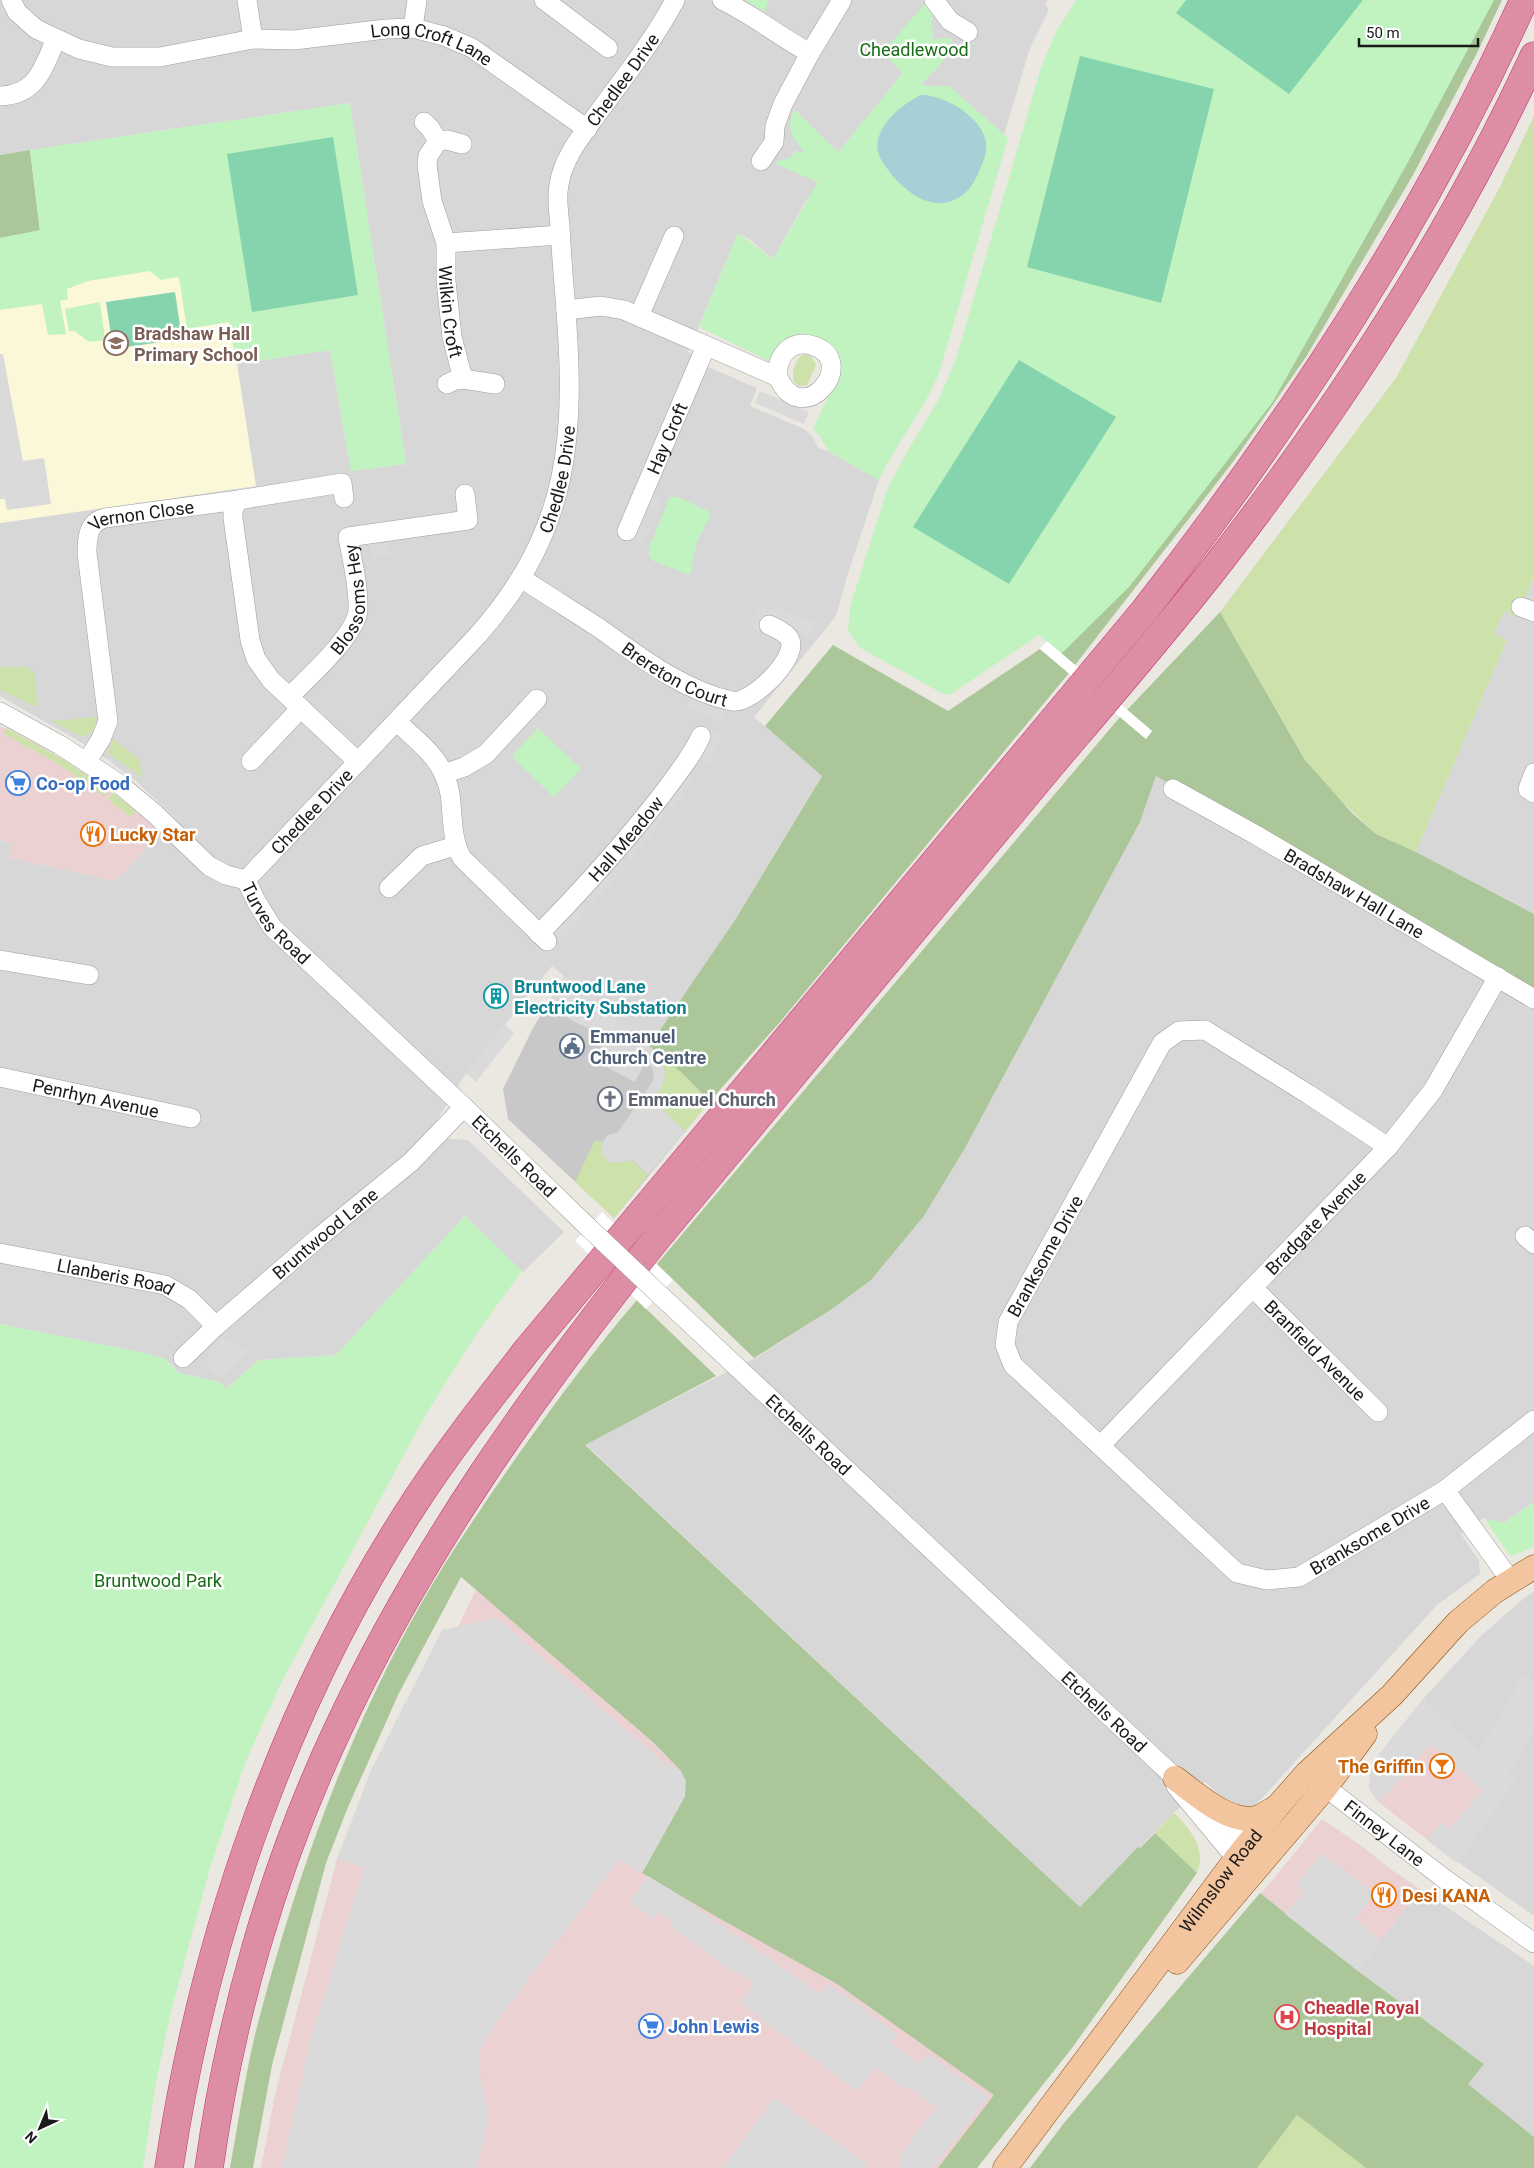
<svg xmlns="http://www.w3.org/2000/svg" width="1534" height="2168" font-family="Roboto,sans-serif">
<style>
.residential{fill:#d8d7d8}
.commercial{fill:#ebd1d2}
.education{fill:#fbf8da}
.religious{fill:#c8c8c8}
.grass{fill:#cce2aa}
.forest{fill:#abc799}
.park{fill:#c1f3c0}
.pitch{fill:#85d4ad}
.parking{fill:#dadada}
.water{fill:#a4d0d6}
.pier{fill:#fff}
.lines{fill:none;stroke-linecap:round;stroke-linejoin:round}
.minor-casing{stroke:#9e9e9e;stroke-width:20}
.major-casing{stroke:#84500d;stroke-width:25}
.highway-casing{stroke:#c43274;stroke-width:29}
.minor{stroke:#fff;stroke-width:19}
.major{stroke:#f3c59e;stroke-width:24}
.highway{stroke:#dd8ea5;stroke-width:28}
.minor-bridge-casing{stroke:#9e9e9e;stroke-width:20;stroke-linecap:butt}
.minor-bridge{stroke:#fff;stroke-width:19}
.labels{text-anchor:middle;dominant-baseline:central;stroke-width:5;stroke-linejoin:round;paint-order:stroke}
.street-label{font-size:18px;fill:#1a1a1a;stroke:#fff}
.park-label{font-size:18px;fill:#176d14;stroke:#fff}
.education-label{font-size:18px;font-weight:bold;fill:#785e54;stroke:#fff;text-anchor:start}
.shop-label{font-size:18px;font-weight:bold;fill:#366cbe;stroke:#fff;text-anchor:start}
.food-label{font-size:18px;font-weight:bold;fill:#c56008;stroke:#fff;text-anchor:start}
.culture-label{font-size:18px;font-weight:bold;fill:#0d838f;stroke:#fff;text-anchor:start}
.service-label{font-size:18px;font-weight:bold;fill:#4e5e75;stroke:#fff;text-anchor:start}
.worship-label{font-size:18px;font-weight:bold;fill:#5b616d;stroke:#fff;text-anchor:start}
.health-label{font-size:18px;font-weight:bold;fill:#be3a42;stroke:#fff;text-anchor:start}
</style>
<rect width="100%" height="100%" fill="#ebe7e1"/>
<g class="residential">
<path d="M0 0H1047L1045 5 1049 9 1029 51 1004 135 949 87 925 86 903 72 805 202 773 259 749 239 738 233 688 352 692 354 694 361 757 388 750 406 804 429 813 437 818 448 828 451 879 480 846 580 836 616 754 717 822 775 735 920 649 1046 552 966 464 1076 434 1125 449 1139 468 1140 564 1232 523 1272 465 1216 336 1355 259 1360 226 1389 219 1382 179 1373 171 1364 144 1353 0 1324V840L13 844 7 857 116 881 175 818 137 782 108 760 79 741 0 696V523L255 486 236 364 330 350 351 471 406 464 350 103 0 155Z"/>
<path d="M1534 577V914L1416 852 1507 640 1494 634 1504 611 1517 616Z"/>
<path d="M1156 776 1534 988V1502L1504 1523 1484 1518 1461 1534 1479 1561 1480 1574 1437 1605 1254 1807 1231 1805 1205 1782 1080 1907 585 1444 759 1356 832 1309 871 1280 924 1216 965 1148 1140 822Z"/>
<path d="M1534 1591V1684L1524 1675 1479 1753 1423 1699 1482 1635 1522 1600Z"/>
<path d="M1534 1730V1916L1458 1862 1515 1780 1507 1774Z"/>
<path d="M1420 1889 1534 1966V2137L1468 2084 1483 2063 1358 1971Z"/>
</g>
<g class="commercial">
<path d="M0 726 35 743 87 775 140 814 160 833 116 881 7 857 13 844 0 840Z"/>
<path d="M476 1590 654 1743 681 1771 643 1873 715 1916 837 1984 1020 2112 977 2168H261L275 2095 337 1859 371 1771 442 1630 458 1627Z"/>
<path d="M1524 1675 1534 1684V1730L1508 1774 1515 1780 1457 1863 1376 1800 1369 1788 1371 1769 1380 1753 1423 1699 1479 1753Z"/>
<path d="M1322 1819 1363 1847 1392 1870 1420 1889 1358 1971 1261 1894Z"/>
</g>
<path class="education" d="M200 125 256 486 0 523V155Z"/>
<path class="religious" d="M564 977 682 1073 710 1101 614 1218 508 1119 503 1089 533 1028Z"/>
<g class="grass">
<path d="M1534 116V577L1517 617 1504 611 1494 634 1507 640 1416 852 1376 834 1328 788 1305 759 1220 612 1396 378 1500 187Z"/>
<path d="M804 354 811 356 816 365 807 385 799 386 794 382C791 372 795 359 804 354Z"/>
<path d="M0 667H29L30 671H34L38 708 0 690Z"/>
<path d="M97 717C96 728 91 736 80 736L51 721Z"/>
<path d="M6 728 61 758 108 790 104 796 58 764 4 734Z"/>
<path d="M113 739 139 759 143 778 108 753Z"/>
<path d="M113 793 136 811 131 817 108 800Z"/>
<path d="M655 1051 682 1073 710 1101 685 1131 656 1104 643 1114C660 1092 672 1078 655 1051Z"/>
<path d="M598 1140 603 1142 601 1153 619 1163 631 1160 648 1175 614 1218 575 1182 594 1142Z"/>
<path d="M1174 1813C1190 1829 1207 1849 1197 1873L1155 1833Z"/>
<path d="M1297 2115 1366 2168H1257Z"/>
</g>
<g class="forest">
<path d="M1484 0H1502L1477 53 1413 175 1306 357 1233 462 1075 665 1047 641Z"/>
<path d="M30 150 40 231 0 238V155Z"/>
<path d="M1220 612 1305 760 1352 813 1376 834 1416 852 1534 914V988L1156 776 1140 822 965 1148 924 1216 871 1280 832 1309 754 1358 657 1264 1120 717 1146 739 1152 731 1127 710Z"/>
<path d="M833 645 948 711 1040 649 1069 673 780 1022 710 1101 682 1073 649 1046 735 920 822 776 765 726Z"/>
<path d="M637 1300 716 1376 585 1445 1080 1907 1138 1847 1140 1848 1155 1833 1197 1873 1072 2048 977 2168H938L994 2095 837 1984 715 1916 642 1873 685 1796 681 1771 654 1743 461 1577 399 1693 348 1807 326 1863 272 2065 253 2168H230C239 2119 246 2068 259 2019 297 1875 348 1732 422 1602 451 1551 485 1503 518 1455 556 1402 594 1350 637 1300Z"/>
<path d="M1260 1893 1358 1971 1484 2064 1468 2084 1534 2137V2168H1366L1297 2115 1257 2168H1030L1064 2123Z"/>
</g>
<g class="park">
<path d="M745 0H769L764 12Z"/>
<path d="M1076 0H1494L1408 162 1272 403 1129 587 1061 654 1039 635 951 694 945 695 859 647 848 630 850 607 887 490 907 452 939 399 956 359 1041 68 1056 32Z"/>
<path d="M925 4 933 13 931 26 934 33 932 38 936 41 939 38 953 39 941 64 922 83 925 86H949L1008 138 939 373C924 411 896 443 879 480L828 451 820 436 813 429C820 413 846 368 837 352 835 350 831 347 828 344L771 362 699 327 738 233 773 259 818 182 776 164 777 161 790 158 796 150 801 153 803 150C790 135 787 128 794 109L838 152 903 73 882 53Z"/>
<path d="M350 103 406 464 351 471 330 350 236 364 229 322 187 329 179 277 161 280 150 271 88 281 67 289 68 299 60 301 66 334 48 335 42 304 0 310V238L40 230 30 150Z"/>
<path d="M100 302 105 340 89 342 75 331H69L65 309Z"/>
<path d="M670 497H678L710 512 709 518 697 542 690 575 653 561 649 555V548Z"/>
<path d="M538 728 581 769 554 797 512 757Z"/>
<path d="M465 1216 522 1271 477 1333 426 1414 281 1683 246 1761 210 1868 170 2015 155 2088 143 2168H0V1324L144 1353 165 1359 179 1373 219 1382 226 1389 259 1360 336 1355Z"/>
<path d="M1534 1502V1547L1512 1556 1507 1552 1484 1518 1504 1523Z"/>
</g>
<g class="pitch">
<path d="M1186 0H1363L1289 94 1176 13Z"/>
<path d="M1080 56 1214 89 1161 303 1027 267Z"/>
<path d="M333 137 358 295 252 312 227 154Z"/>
<path d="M175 292 182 339 113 349 106 302Z"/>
<path d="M1019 360 1116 417 1009 584 913 527Z"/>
</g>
<g class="parking">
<path d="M0 354H3L23 461 44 458 51 504 7 510 5 499H0Z"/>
<path d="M760 391 809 412 804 424 755 403Z"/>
<path d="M649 493 663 499 657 513 643 507Z"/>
<path d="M637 524 650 530 644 544 631 539Z"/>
<path d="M387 543 389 555 372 557 370 545Z"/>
<path d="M760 605 772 611 774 605 816 624 811 636 770 618 764 632 750 626Z"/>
<path d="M691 694 725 708 720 721 686 707Z"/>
<path d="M698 726 721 736 709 765 697 758 696 732Z"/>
<path d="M686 773 696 778 670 812 662 805Z"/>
<path d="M658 809 666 816 630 861 623 855Z"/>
<path d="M618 860 626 866 593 905 585 898Z"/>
<path d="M580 903 588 910 561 939 553 933Z"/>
<path d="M564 977 655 1051 663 1063 665 1074 663 1084 653 1101 685 1131 648 1175 632 1160 619 1163 609 1162 601 1153 603 1142 608 1135 618 1132 653 1081 654 1073 652 1068 646 1061 635 1082 595 1061 606 1038 560 1014 550 1000Z"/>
<path d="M505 1025 514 1033 476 1082 466 1073Z"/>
<path d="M223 1336 250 1351 218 1380 208 1369 210 1348Z"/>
<path d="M497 1618 662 1761 681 1771 686 1781 685 1796 642 1873 619 1860 499 2018 480 2049 479 2073 489 2114 485 2139 476 2168H282L313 2030 365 1868 337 1859 371 1771 442 1630Z"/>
<path d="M1524 1675 1534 1684V1730L1508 1774 1515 1780 1457 1863 1427 1840 1442 1822 1450 1829 1483 1790 1430 1744 1379 1803 1369 1788 1371 1769 1380 1753 1423 1699 1479 1753Z"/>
<path d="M1321 1853 1374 1894 1355 1919 1381 1940 1358 1971 1285 1914 1304 1891 1297 1885Z"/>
<path d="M648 1876 671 1890 820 1994 829 1984 897 2033 890 2043 919 2064 927 2054 988 2097 933 2168H900V2156L936 2107 913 2090 901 2087 875 2067 857 2091 740 2003 754 1983 740 1972 737 1975 671 1927 674 1923 659 1912 654 1919 629 1902Z"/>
<path d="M774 2098 867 2164 865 2168H723Z"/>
</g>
<path class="water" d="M921 95C949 95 998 126 984 159 979 172 973 189 960 197 934 213 909 195 892 175 887 168 880 160 878 152 873 127 902 104 921 95Z"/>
<g class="pier">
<path d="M1047 641 1152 731 1146 739 1040 649Z"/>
<path d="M602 1212 673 1280 646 1309 575 1241Z"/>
</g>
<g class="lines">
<defs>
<g id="minor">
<path id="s1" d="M11 0 17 12 36 29 79 49 112 57H160L253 39 294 40 386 29 413 28 444 36 472 48 587 129"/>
<path d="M247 0 253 39"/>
<path d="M544 0 608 48"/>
<path d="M722 0C753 15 780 37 810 53"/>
<path d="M934 0 950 21 968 32"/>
<path d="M413 28 417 0"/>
<path d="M0 96C37 95 43 68 56 39"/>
<path d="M424 122 430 128 438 141"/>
<path id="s2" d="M462 144 447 140 438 141 428 156 427 165 432 201 446 243V281L452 337 463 379 495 384"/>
<path d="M761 161 774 142 775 126 783 104 810 53 842 0"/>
<path d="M446 243 560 235"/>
<path d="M566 310 601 306 624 310 778 377C802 432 860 362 814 346 791 338 776 356 778 377"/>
<path d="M639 316 674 236"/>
<path d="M447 384 455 380 463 379"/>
<path d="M238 500 233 510V518L250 640 256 659 271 680 358 762"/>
<path id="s3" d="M627 531 706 346"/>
<path id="s4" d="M521 578C547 595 573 611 599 628 639 656 683 691 732 701 750 705 798 659 790 640 787 633 776 628 769 625"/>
<path d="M1521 607 1534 612"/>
<path id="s5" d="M289 697C307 679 357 634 358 610 359 586 352 560 348 537L468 520 465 494"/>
<path id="s6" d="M0 712 60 745 118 783 155 814 209 866 226 875 246 880 256 901 272 927 464 1107 588 1227"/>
<path d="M397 722C421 744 444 760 450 794 453 816 451 839 462 858L547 941"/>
<path id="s7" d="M87 761 101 739 108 721 87 553C87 538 88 522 105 518L238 500 342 483 344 498"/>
<path d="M251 761 301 708"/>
<path d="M1534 773 1528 789 1534 793"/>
<path d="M444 774 464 767 486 754 537 699"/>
<path id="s8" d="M1173 789 1256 835 1534 999"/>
<path id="s9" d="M246 880 478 635C572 528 576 434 565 298 563 274 561 250 560 226 559 213 556 198 559 185 563 157 583 134 598 113 625 76 654 40 675 0"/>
<path d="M389 888 422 856 455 846"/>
<path id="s10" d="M539 934C582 890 623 845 661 796 675 777 691 758 701 736"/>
<path d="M0 960 89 975"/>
<path id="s11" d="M0 1077 191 1118"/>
<path id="s12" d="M1388 1147 1308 1094 1205 1030 1179 1031 1162 1043 1008 1322 1005 1345 1013 1365 1237 1573 1267 1580 1299 1577 1445 1490"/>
<path d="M1525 1236 1534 1244"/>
<path id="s13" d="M0 1253 165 1285 189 1299 216 1326"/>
<path id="s14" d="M1253 1288 1378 1412"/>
<path id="s15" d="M660 1295 1184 1786"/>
<path id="s16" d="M183 1358 216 1326 318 1238 411 1162 464 1107"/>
<path id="s17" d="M1101 1445 1388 1147 1433 1090 1498 977"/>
<path d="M1511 1581 1445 1490 1534 1420"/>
<path id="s18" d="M1315 1779 1442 1877 1534 1943"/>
<path d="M1176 1786 1245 1869"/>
<path d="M1215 1812 1260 1851"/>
</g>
<g id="major">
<path d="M1175 1778C1195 1793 1229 1824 1256 1818 1263 1816 1271 1810 1277 1807"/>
<path d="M1177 1962 1326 1787 1365 1734"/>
<path id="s19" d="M1005 2168 1236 1859 1277 1807 1307 1773 1392 1695 1458 1622 1495 1591 1534 1567"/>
</g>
<g id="highway">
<path d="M169 2168C204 1934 286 1698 417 1499 451 1447 490 1398 528 1349L1145 610C1293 420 1425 219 1524 0"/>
<path d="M209 2168C230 2018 273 1867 337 1731 420 1552 534 1392 657 1238 788 1081 920 924 1051 765 1107 699 1164 633 1217 565 1339 408 1451 237 1534 56"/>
</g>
</defs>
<use href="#minor" class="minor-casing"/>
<use href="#major" class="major-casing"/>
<use href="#highway" class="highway-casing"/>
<use href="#minor" class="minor"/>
<use href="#major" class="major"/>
<use href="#highway" class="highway"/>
<defs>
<path id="minor-bridge" d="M588 1227 660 1295"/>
</defs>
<use href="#minor-bridge" class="minor-bridge-casing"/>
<use href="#minor-bridge" class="minor-bridge"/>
</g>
<defs>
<symbol id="school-ring" viewBox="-11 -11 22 22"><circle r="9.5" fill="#fff" stroke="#8d6e63" stroke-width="1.5"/><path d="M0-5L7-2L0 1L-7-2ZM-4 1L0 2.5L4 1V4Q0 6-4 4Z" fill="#8d6e63"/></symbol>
<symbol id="supermarket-ring" viewBox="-11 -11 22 22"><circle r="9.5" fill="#fff" stroke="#3f7fe0" stroke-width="1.5"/><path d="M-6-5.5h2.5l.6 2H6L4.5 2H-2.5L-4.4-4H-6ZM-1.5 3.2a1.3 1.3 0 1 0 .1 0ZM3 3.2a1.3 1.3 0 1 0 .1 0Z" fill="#3f7fe0"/></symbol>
<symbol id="restaurant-ring" viewBox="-11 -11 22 22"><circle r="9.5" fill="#fff" stroke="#e8710a" stroke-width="1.5"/><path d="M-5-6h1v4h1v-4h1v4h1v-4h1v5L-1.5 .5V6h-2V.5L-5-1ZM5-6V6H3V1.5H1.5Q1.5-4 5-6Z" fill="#e8710a"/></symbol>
<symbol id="building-ring" viewBox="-11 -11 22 22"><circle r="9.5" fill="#fff" stroke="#0f9aa8" stroke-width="1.5"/><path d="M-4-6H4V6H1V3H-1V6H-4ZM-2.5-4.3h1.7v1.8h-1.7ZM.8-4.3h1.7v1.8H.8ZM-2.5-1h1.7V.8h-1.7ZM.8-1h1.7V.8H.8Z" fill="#0f9aa8"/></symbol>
<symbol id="civic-ring" viewBox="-11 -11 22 22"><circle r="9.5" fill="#fff" stroke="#5c6f8a" stroke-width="1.5"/><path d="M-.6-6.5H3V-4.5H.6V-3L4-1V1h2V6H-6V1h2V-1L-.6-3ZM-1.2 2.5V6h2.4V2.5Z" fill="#5c6f8a"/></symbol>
<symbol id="church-ring" viewBox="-11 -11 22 22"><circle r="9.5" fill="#fff" stroke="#6b7280" stroke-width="1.5"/><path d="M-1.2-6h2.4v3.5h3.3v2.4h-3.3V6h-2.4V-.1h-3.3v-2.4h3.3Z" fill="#6b7280"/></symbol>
<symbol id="bar-ring" viewBox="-11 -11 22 22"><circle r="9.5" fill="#fff" stroke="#e8710a" stroke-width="1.5"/><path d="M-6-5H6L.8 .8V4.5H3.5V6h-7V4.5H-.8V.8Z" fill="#e8710a"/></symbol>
<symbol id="hospital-ring" viewBox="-11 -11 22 22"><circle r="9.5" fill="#fff" stroke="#e0444e" stroke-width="1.5"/><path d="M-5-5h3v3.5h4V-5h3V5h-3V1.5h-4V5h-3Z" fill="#e0444e"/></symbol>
</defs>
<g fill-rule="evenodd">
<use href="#school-ring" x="102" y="329" width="28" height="28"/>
<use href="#supermarket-ring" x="4" y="769" width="28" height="28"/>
<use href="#restaurant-ring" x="79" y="820" width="28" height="28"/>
<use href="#building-ring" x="482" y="982" width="28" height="28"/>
<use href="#civic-ring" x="558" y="1032" width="28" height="28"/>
<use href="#church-ring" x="596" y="1085" width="28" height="28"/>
<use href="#bar-ring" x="1428" y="1752" width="28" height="28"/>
<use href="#restaurant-ring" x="1370" y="1881" width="28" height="28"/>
<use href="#hospital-ring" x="1273" y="2003" width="28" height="28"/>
<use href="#supermarket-ring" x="637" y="2012" width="28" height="28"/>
</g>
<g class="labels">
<g class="street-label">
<text stroke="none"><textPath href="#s1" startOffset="445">Long Croft Lane</textPath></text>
<text stroke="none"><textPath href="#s9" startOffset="935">Chedlee Drive</textPath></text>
<text stroke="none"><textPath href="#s2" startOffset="201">Wilkin Croft</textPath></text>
<text stroke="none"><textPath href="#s3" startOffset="101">Hay Croft</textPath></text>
<text stroke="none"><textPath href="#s9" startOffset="515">Chedlee Drive</textPath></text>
<text stroke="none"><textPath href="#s7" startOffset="294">Vernon Close</textPath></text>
<text stroke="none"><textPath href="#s5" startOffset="121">Blossoms Hey</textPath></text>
<text stroke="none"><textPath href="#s4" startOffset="182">Brereton Court</textPath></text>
<text stroke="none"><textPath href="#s9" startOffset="95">Chedlee Drive</textPath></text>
<text stroke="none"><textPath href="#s10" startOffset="129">Hall Meadow</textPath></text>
<text stroke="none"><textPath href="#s8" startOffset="209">Bradshaw Hall Lane</textPath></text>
<text stroke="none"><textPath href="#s6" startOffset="354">Turves Road</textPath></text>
<text stroke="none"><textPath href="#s11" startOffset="98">Penrhyn Avenue</textPath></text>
<text stroke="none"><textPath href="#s6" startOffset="688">Etchells Road</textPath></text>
<text stroke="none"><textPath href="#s17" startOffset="309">Bradgate Avenue</textPath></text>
<text stroke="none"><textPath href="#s16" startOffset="189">Bruntwood Lane</textPath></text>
<text transform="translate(1045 1256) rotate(-61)">Branksome Drive</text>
<text stroke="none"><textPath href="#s13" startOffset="118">Llanberis Road</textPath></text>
<text stroke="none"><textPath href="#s14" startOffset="88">Branfield Avenue</textPath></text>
<text stroke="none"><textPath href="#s15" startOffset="204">Etchells Road</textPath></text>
<text stroke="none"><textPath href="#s12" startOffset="1078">Branksome Drive</textPath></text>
<text stroke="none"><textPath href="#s15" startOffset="609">Etchells Road</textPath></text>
<text stroke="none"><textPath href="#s18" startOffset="88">Finney Lane</textPath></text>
<text stroke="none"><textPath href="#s19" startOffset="359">Wilmslow Road</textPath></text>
</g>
<g class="park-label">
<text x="914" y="49">Cheadlewood</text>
<text x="158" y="1580">Bruntwood Park</text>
</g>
<g class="education-label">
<text x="134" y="333">Bradshaw Hall<tspan x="134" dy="21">Primary School</tspan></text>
</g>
<g class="shop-label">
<text x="36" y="783">Co-op Food</text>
<text x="668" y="2026">John Lewis</text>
</g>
<g class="food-label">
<text x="110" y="834">Lucky Star</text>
<text x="1424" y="1766" text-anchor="end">The Griffin</text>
<text x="1402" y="1895">Desi KANA</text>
</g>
<g class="culture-label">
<text x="514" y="986">Bruntwood Lane<tspan x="514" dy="21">Electricity Substation</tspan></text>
</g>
<g class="service-label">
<text x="590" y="1036">Emmanuel<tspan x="590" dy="21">Church Centre</tspan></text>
</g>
<g class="worship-label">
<text x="628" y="1099">Emmanuel Church</text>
</g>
<g class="health-label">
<text x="1304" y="2007">Cheadle Royal<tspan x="1304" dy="21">Hospital</tspan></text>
</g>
</g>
<g transform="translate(40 2128) rotate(224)" stroke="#ffffff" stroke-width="4" paint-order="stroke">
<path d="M0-4L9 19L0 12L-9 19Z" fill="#1a1a1a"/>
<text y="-8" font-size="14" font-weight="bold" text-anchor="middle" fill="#1a1a1a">N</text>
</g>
<path d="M1359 38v8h119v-8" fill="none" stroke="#1a1a1a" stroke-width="2.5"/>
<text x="1366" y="38" font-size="15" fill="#1a1a1a" stroke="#ffffff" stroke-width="4" paint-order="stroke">50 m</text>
</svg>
